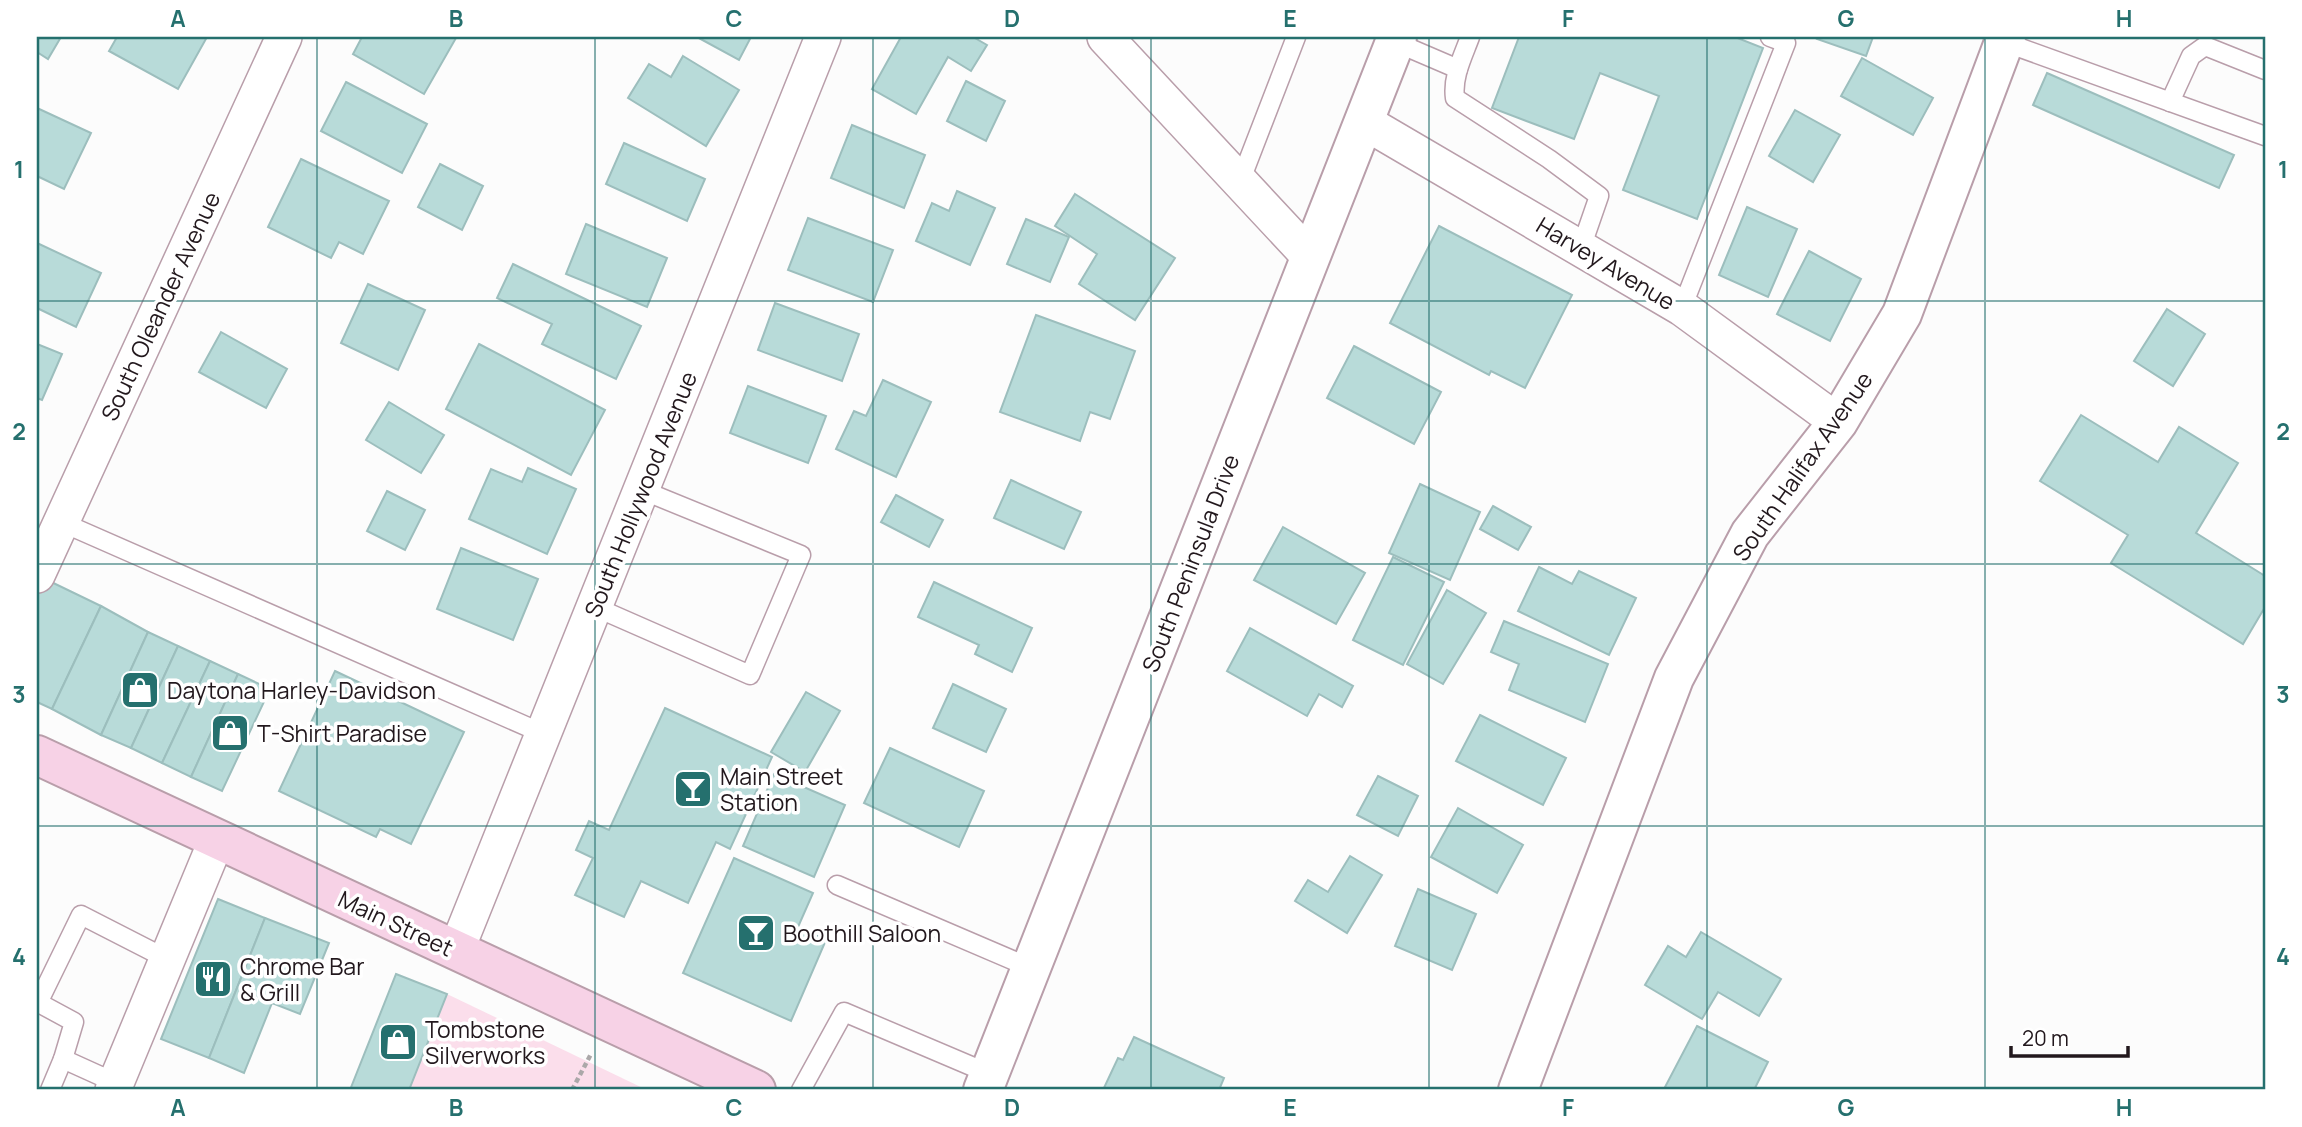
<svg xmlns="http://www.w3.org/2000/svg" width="2302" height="1127" font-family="Manrope,sans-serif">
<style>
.green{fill:#fbdeeb}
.building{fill:#b8dbd9;stroke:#9cbebd;stroke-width:2}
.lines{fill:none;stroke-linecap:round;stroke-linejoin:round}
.service-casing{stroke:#b99eaa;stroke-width:21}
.minor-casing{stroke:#b99eaa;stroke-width:38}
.tertiary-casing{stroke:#b99eaa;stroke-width:42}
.secondary-casing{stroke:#b99eaa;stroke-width:42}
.path{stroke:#aba8a9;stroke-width:4.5;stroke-dasharray:5 3.5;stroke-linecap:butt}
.service{stroke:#fff;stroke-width:18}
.minor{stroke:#fff;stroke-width:35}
.tertiary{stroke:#fff;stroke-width:38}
.secondary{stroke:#f7d2e6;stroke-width:38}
.grid{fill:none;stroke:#25706e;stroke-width:2;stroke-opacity:0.55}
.labels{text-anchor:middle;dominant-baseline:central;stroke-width:7;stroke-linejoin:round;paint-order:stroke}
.street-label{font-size:23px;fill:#22181d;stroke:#fff}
.poi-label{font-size:23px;fill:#22181d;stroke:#fff;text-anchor:start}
.neatline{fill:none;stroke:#25706e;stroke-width:2.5}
.grid-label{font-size:23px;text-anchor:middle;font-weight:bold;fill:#25706e}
</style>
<rect width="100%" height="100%" fill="#fcfcfc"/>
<path class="green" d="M447 994 647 1090H409Z"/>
<g class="building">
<path d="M37 37H61L48 59 37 52Z"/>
<path d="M117 37H207L178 89 109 51Z"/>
<path d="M362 37H454L456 38 424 94 353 54Z"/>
<path d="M697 37H751L739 60Z"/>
<path d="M901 37H973L987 45 971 71 948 57 916 114 872 89Z"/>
<path d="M1519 37H1735L1763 48 1697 219 1623 190 1659 96 1600 73 1574 139 1492 108Z"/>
<path d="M1818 37H1873L1866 56 1817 39Z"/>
<path d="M683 56 739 90 706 146 628 98 649 64 671 77Z"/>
<path d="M1862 58 1933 98 1913 135 1841 96Z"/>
<path d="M2047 73 2234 155 2219 188 2033 105Z"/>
<path d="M966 81 1005 101 986 141 947 121Z"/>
<path d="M346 82 427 124 402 173 321 131Z"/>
<path d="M37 108 91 133 64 189 37 176Z"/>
<path d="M1795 110 1840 135 1813 182 1769 156Z"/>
<path d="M852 125 925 155 904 208 831 178Z"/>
<path d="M624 143 705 179 687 221 606 184Z"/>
<path d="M301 159 389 201 363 254 339 242 331 258 268 227Z"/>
<path d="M440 164 483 186 462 230 418 207Z"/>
<path d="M957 191 995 208 970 265 916 241 932 203 949 211Z"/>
<path d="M1075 194 1175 258 1135 320 1079 284 1097 254 1055 226Z"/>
<path d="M1747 207 1797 229 1768 297 1719 275Z"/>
<path d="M808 218 893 250 873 302 788 270Z"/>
<path d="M1026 219 1069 237 1050 282 1007 264Z"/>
<path d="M586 224 667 258 647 307 566 274Z"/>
<path d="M1439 226 1572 295 1525 388 1491 371 1489 375 1390 323Z"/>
<path d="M37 243 101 273 76 327 37 308Z"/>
<path d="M1809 251 1861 279 1830 341 1777 314Z"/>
<path d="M513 264 641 326 616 379 542 344 552 324 497 298Z"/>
<path d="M368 284 425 310 398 370 341 343Z"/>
<path d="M775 303 859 334 842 381 758 350Z"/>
<path d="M2167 309 2205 334 2173 386 2134 361Z"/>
<path d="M1036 315 1135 351 1110 419 1090 412 1080 441 1000 412Z"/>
<path d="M221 332 287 369 266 408 199 372Z"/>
<path d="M37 344 62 354 42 400 37 398Z"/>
<path d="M479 344 605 410 571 475 446 409Z"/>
<path d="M1354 346 1441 392 1414 444 1327 398Z"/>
<path d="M883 380 931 402 896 477 836 449 854 411 866 416Z"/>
<path d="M748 386 826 416 808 463 730 433Z"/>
<path d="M389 402 444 435 421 473 366 440Z"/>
<path d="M2081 415 2158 462 2179 427 2238 463 2196 533 2265 576V607L2243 644 2111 563 2128 535 2040 481Z"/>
<path d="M528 468 576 489 547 554 469 519 491 469 522 482Z"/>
<path d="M1011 480 1081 512 1064 549 994 518Z"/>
<path d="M1420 484 1480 512 1450 580 1389 553Z"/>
<path d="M387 491 425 510 405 550 367 531Z"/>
<path d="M896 495 943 520 929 547 881 522Z"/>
<path d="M1493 506 1531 527 1518 550 1480 529Z"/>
<path d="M1283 527 1365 573 1336 624 1254 580Z"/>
<path d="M461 548 538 579 513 640 437 609Z"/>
<path d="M1393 557 1444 582 1403 665 1353 640Z"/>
<path d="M1539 567 1572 584 1579 571 1636 598 1609 655 1518 611Z"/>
<path d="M43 578 101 606 52 709 37 702V590Z"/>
<path d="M934 582 1032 628 1012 672 975 654 979 645 918 617Z"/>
<path d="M1447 590 1486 613 1443 684 1407 664Z"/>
<path d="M101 606 148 632 101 735 52 709Z"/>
<path d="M1504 621 1608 664 1585 722 1509 690 1519 664 1491 652Z"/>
<path d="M1250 628 1353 686 1342 707 1319 694 1307 716 1227 671Z"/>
<path d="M148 632 178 646 131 748 101 735Z"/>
<path d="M178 646 210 661 162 763 131 748Z"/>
<path d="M210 661 238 674 191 777 162 763Z"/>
<path d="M335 671 464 732 411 844 380 829 376 837 279 791Z"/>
<path d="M238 674 270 689 222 791 191 777Z"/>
<path d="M953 684 1006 709 986 752 933 728Z"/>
<path d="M806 692 840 711 805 772 771 752Z"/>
<path d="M665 708 772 757 730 849 716 842 688 903 641 881 624 917 575 895 593 858 576 850 589 821 609 830Z"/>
<path d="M1480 715 1566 758 1543 805 1456 761Z"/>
<path d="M890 748 984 791 959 847 864 803Z"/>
<path d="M774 774 845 805 814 877 743 846Z"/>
<path d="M1378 776 1418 796 1398 836 1357 815Z"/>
<path d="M1458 808 1523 845 1497 893 1431 857Z"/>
<path d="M1350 856 1382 875 1347 933 1295 901 1308 880 1328 892Z"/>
<path d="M734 858 813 893 798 927 826 940 791 1021 683 973Z"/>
<path d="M1418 889 1476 914 1452 970 1395 946Z"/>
<path d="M218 899 265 918 209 1058 161 1039Z"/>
<path d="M265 918 329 943 300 1014 272 1003 244 1073 209 1058Z"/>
<path d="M1701 932 1781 979 1759 1016 1718 992 1702 1019 1645 985 1668 946 1686 957Z"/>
<path d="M396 974 447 994 409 1090H350Z"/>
<path d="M1697 1026 1768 1062 1754 1090 1664 1089Z"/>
<path d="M1134 1037 1224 1078 1219 1090H1103L1118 1058 1123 1060Z"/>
</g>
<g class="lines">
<defs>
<g id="service">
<path d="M1470 37C1463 56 1452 77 1455 98L1549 159 1599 196 1581 248"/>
<path d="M1395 42 1458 69"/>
<path d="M2004 42 2265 136"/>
<path d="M2170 102 2191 56 2205 46 2265 70"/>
<path d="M1240 182 1296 37"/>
<path d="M1682 308 1786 43 1770 37"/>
<path d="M61 522 544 734"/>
<path d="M595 607 750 675 801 555 642 490"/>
<path d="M837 885 1031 968"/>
<path d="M37 1002 74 1022 63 1059 116 1083"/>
<path d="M38 1003 81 915 167 959"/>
<path d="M50 1090 63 1059"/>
<path d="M801 1090 844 1012 990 1074"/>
</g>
<g id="minor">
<path d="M1105 37 1310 257"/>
<path d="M1363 121 1682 308 1838 422"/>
<path d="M37 575 284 37"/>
<path d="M456 951 823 37"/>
<path d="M113 1090 217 839"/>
</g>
<g id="tertiary">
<path d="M983 1090 1397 37"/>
<path d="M1518 1090 1674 678 1750 534 1838 422 1902 314 2006 37"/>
</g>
<path id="secondary" d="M37 755 756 1090"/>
</defs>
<use href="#service" class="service-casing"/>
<use href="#minor" class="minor-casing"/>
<use href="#tertiary" class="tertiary-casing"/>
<use href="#secondary" class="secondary-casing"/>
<path class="path" d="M572 1090 591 1054"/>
<use href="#service" class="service"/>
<use href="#minor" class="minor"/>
<use href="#tertiary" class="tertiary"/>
<use href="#secondary" class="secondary"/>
</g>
<path class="grid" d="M317 37V1090M595 37V1090M873 37V1090M1151 37V1090M1429 37V1090M1707 37V1090M1985 37V1090M37 301H2265M37 564H2265M37 826H2265"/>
<defs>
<symbol id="shop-square" viewBox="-11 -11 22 22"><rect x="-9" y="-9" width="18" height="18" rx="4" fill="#25706e" stroke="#fff"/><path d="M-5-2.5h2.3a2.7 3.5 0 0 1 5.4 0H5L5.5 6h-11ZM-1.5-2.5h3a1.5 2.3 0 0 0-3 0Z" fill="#fff"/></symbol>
<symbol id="bar-square" viewBox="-11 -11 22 22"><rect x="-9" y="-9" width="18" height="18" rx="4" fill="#25706e" stroke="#fff"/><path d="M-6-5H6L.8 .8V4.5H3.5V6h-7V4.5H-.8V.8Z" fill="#fff"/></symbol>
<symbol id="restaurant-square" viewBox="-11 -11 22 22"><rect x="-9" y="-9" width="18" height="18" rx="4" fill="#25706e" stroke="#fff"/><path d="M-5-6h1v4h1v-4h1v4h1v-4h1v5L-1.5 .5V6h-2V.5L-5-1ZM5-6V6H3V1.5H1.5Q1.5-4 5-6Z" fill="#fff"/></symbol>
</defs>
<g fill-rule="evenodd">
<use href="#shop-square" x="118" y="668" width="44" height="44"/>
<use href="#shop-square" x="208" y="711" width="44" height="44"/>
<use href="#bar-square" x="671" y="767" width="44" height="44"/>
<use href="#bar-square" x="734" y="911" width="44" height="44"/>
<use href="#restaurant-square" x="191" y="957" width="44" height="44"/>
<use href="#shop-square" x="376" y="1020" width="44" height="44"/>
</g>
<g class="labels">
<g class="street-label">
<text transform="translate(1606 263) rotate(31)">Harvey Avenue</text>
<text transform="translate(160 306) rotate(-65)">South Oleander Avenue</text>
<text transform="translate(1802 466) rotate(-55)">South Halifax Avenue</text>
<text transform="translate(640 494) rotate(-68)">South Hollywood Avenue</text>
<text transform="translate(1190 563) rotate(-69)">South Peninsula Drive</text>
<text transform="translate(396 923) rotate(25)">Main Street</text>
</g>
<g class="poi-label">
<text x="167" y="690">Daytona Harley-Davidson</text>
<text x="257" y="733">T-Shirt Paradise</text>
<text x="720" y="776">Main Street<tspan x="720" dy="26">Station</tspan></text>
<text x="783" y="933">Boothill Saloon</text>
<text x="240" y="966">Chrome Bar<tspan x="240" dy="26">&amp; Grill</tspan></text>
<text x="425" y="1029">Tombstone<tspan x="425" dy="26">Silverworks</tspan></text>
</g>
</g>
<rect width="2302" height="1127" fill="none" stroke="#ffffff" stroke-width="77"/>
<path d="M2011 1046v10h117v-10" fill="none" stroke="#22181d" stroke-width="3.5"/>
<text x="2022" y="1046" font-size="21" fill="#22181d" stroke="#ffffff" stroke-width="5" paint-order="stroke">20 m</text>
<rect x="38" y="38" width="2226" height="1050" class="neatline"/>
<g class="grid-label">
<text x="178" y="27">A</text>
<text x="456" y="27">B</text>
<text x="734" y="27">C</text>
<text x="1012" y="27">D</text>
<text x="1290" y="27">E</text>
<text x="1568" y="27">F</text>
<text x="1846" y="27">G</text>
<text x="2124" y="27">H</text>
<text x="19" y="178">1</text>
<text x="2283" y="178">1</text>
<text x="19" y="440">2</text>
<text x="2283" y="440">2</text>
<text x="19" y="703">3</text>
<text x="2283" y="703">3</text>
<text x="19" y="965">4</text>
<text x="2283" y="965">4</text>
<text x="178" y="1116">A</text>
<text x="456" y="1116">B</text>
<text x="734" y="1116">C</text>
<text x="1012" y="1116">D</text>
<text x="1290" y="1116">E</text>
<text x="1568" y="1116">F</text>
<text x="1846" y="1116">G</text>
<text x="2124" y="1116">H</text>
</g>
</svg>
